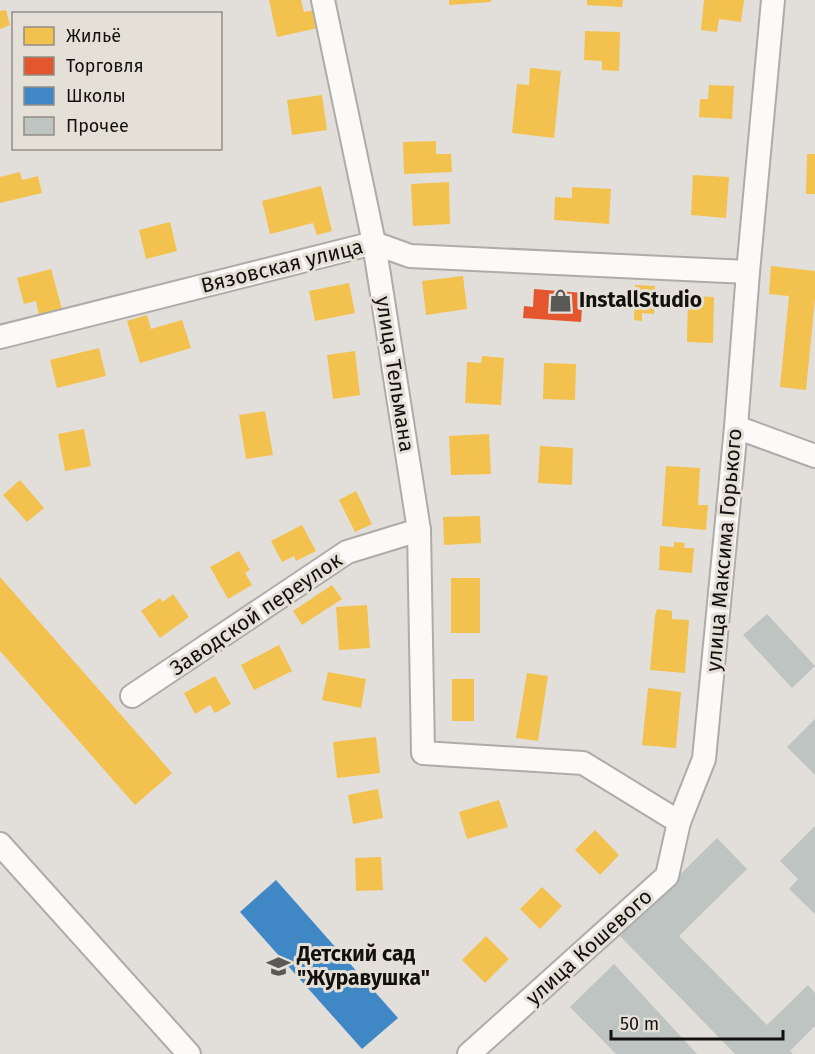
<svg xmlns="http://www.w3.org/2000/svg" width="815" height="1054" font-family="'Fira Sans',sans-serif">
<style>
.homes{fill:#f2c14e}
.shops{fill:#e4572e}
.schools{fill:#3f88c5}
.building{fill:#bdc4c2}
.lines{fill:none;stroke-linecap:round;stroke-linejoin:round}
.minor-casing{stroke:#aeaca8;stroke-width:26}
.minor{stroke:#fbfaf9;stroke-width:22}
.labels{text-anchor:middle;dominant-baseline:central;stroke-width:6;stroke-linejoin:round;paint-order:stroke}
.street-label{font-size:21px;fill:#13110e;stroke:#e5e0d7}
.poi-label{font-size:21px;font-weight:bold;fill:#13110e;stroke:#e5e0d7;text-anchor:start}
</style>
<rect width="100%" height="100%" fill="#e2dfda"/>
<g class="homes">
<path d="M269 0H301L304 12 314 10 318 28 277 37Z"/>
<path d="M449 0H491V2L449 5Z"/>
<path d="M587 0H623L622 7 587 5Z"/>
<path d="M704 0H744L741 22 719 19 717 32 701 30Z"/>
<path d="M6 10 10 25 0 29V11Z"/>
<path d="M585 31 620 32 619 71 602 70V61L584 60Z"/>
<path d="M530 68 561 71 554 138 512 133 517 84 529 85Z"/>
<path d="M709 85 734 86 732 119 699 117 700 99H708Z"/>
<path d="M322 95 327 130 292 135 287 100Z"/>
<path d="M436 141V154H451L452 172 404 174 403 142Z"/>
<path d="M807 154H815V194H806Z"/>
<path d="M20 172 22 180 38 176 42 193 0 203V177Z"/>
<path d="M693 175 729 177 726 218 691 215Z"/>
<path d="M449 182 450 224 413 226 411 184Z"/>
<path d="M321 186 332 231 317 235 313 223 270 234 262 201Z"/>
<path d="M572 187 611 189 609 224 554 220 555 197 572 198Z"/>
<path d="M170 222 177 251 146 259 139 230Z"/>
<path d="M771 266 815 271V299L806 390 780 387 789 296 769 294Z"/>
<path d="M51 269 62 309 39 315 36 301 24 304 17 278Z"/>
<path d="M463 276 467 309 426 315 422 281Z"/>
<path d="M349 283 355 313 315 321 309 291Z"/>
<path d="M635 285 655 286 654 314 642 313V321L634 320Z"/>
<path d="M688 296 714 297 713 343 687 342Z"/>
<path d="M147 315 151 329 182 320 191 348 140 363 127 321Z"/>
<path d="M99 348 106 376 57 388 50 360Z"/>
<path d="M355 351 360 395 333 399 327 355Z"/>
<path d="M482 356 504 358 501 405 465 403 467 362 481 363Z"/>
<path d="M544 363 576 364 575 400 543 399Z"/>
<path d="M265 411 273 455 246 459 239 415Z"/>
<path d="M84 429 91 466 65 471 58 434Z"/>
<path d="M489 434 491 474 451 475 449 436Z"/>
<path d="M540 446 573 448 572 485 538 483Z"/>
<path d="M666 466 700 468 698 505H708L706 530 662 526Z"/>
<path d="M20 480 44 508 27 522 3 495Z"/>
<path d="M356 491 372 524 355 532 339 500Z"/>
<path d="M480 516 481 543 444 545 443 517Z"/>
<path d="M302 525 316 551 296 561 294 556 282 562 271 541Z"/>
<path d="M674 542 685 543 684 548H694L692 573 659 570 660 546 674 547Z"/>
<path d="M239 551 250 570 245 573 252 585 228 599 210 567Z"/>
<path d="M0 577 172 773 135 805 0 651Z"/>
<rect x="451" y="578" width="29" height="55"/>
<path d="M332 585 342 599 302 625 293 611Z"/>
<path d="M173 594 189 617 160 638 141 611 160 598 163 602Z"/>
<path d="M367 605 370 648 339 650 336 607Z"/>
<path d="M657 609 672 611V619L689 620 685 673 650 670 655 616Z"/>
<path d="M279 645 292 671 254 690 241 665Z"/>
<path d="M328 672 366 679 361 708 322 700Z"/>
<path d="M527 673 548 676 538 741 516 738Z"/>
<path d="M215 676 231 704 215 713 210 705 195 714 184 693Z"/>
<rect x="452" y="679" width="22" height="42"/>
<path d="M648 688 681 692 676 748 642 745Z"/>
<path d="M376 737 380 773 337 778 333 742Z"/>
<path d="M378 789 383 818 353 824 348 795Z"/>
<path d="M499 800 508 827 467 839 459 812Z"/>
<path d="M595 830 619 855 600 875 575 850Z"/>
<path d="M381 857 383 890 356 891 355 858Z"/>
<path d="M542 887 562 906 540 929 520 909Z"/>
<path d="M486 936 509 959 485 983 462 960Z"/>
</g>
<path class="shops" d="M534 289 583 293 581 322 523 318 524 306 533 307Z"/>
<path class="schools" d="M276 880 398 1018 362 1049 240 912Z"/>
<g class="building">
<path d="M767 614 815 666 792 688 743 635Z"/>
<path d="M815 719V775L787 747Z"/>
<path d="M815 826V914L789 889 798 879 780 861Z"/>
<path d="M717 838 747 869 679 936 767 1025 808 985 815 993V1026L790 1051 793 1054H735L619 935Z"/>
<path d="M614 964 697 1054H616L570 1007Z"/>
</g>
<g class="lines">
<defs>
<g id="minor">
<path d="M323 0 374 243 419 530 423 753 583 763 679 822"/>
<path d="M0 337 374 243 410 256 748 272"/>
<path d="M736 427 815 456"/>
<path d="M132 696 347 552 419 530"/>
<path d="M0 844 189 1054"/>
<path d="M469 1054 667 876 679 822 704 759 736 427 748 272 773 0"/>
</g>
</defs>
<use href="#minor" class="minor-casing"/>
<use href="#minor" class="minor"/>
</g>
<defs>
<symbol id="shop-bare" viewBox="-9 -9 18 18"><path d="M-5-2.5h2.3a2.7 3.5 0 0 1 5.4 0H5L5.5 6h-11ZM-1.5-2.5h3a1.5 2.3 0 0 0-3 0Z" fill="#5b5955" stroke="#e5e0d7" stroke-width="2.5" paint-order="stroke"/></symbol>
<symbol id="school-bare" viewBox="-9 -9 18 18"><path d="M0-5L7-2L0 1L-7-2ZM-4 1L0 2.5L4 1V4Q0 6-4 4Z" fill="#5b5955" stroke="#e5e0d7" stroke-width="2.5" paint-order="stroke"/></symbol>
</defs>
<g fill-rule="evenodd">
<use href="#shop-bare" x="544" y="284" width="33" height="33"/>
<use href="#school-bare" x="262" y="950" width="33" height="33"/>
</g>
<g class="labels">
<g class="street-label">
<text transform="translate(282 266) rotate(-14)">Вязовская улица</text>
<text transform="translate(395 374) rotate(81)">улица Тельмана</text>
<text transform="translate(724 550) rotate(-85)">улица Максима Горького</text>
<text transform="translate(256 614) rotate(-34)">Заводской переулок</text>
<text transform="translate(589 947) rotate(-42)">улица Кошевого</text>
</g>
<g class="poi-label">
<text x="579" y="300">InstallStudio</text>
<text x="297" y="954">Детский сад<tspan x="297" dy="24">"Журавушка"</tspan></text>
</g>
</g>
<rect x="12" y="12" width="210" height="138" fill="#e5e0d7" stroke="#918d87" stroke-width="1.5"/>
<rect x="24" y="27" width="30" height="18" fill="#f2c14e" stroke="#918d87" stroke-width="1.5"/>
<text x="66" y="42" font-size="18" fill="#13110e">Жильё</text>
<rect x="24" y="57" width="30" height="18" fill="#e4572e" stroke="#918d87" stroke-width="1.5"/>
<text x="66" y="72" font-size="18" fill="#13110e">Торговля</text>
<rect x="24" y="87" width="30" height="18" fill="#3f88c5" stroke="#918d87" stroke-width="1.5"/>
<text x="66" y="102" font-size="18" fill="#13110e">Школы</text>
<rect x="24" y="117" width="30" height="18" fill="#bdc4c2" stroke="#918d87" stroke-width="1.5"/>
<text x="66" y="132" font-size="18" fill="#13110e">Прочее</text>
<path d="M611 1030v9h172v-9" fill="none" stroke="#13110e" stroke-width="3"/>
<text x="620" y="1030" font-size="18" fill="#13110e" stroke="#e5e0d7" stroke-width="4.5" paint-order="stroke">50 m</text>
</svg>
